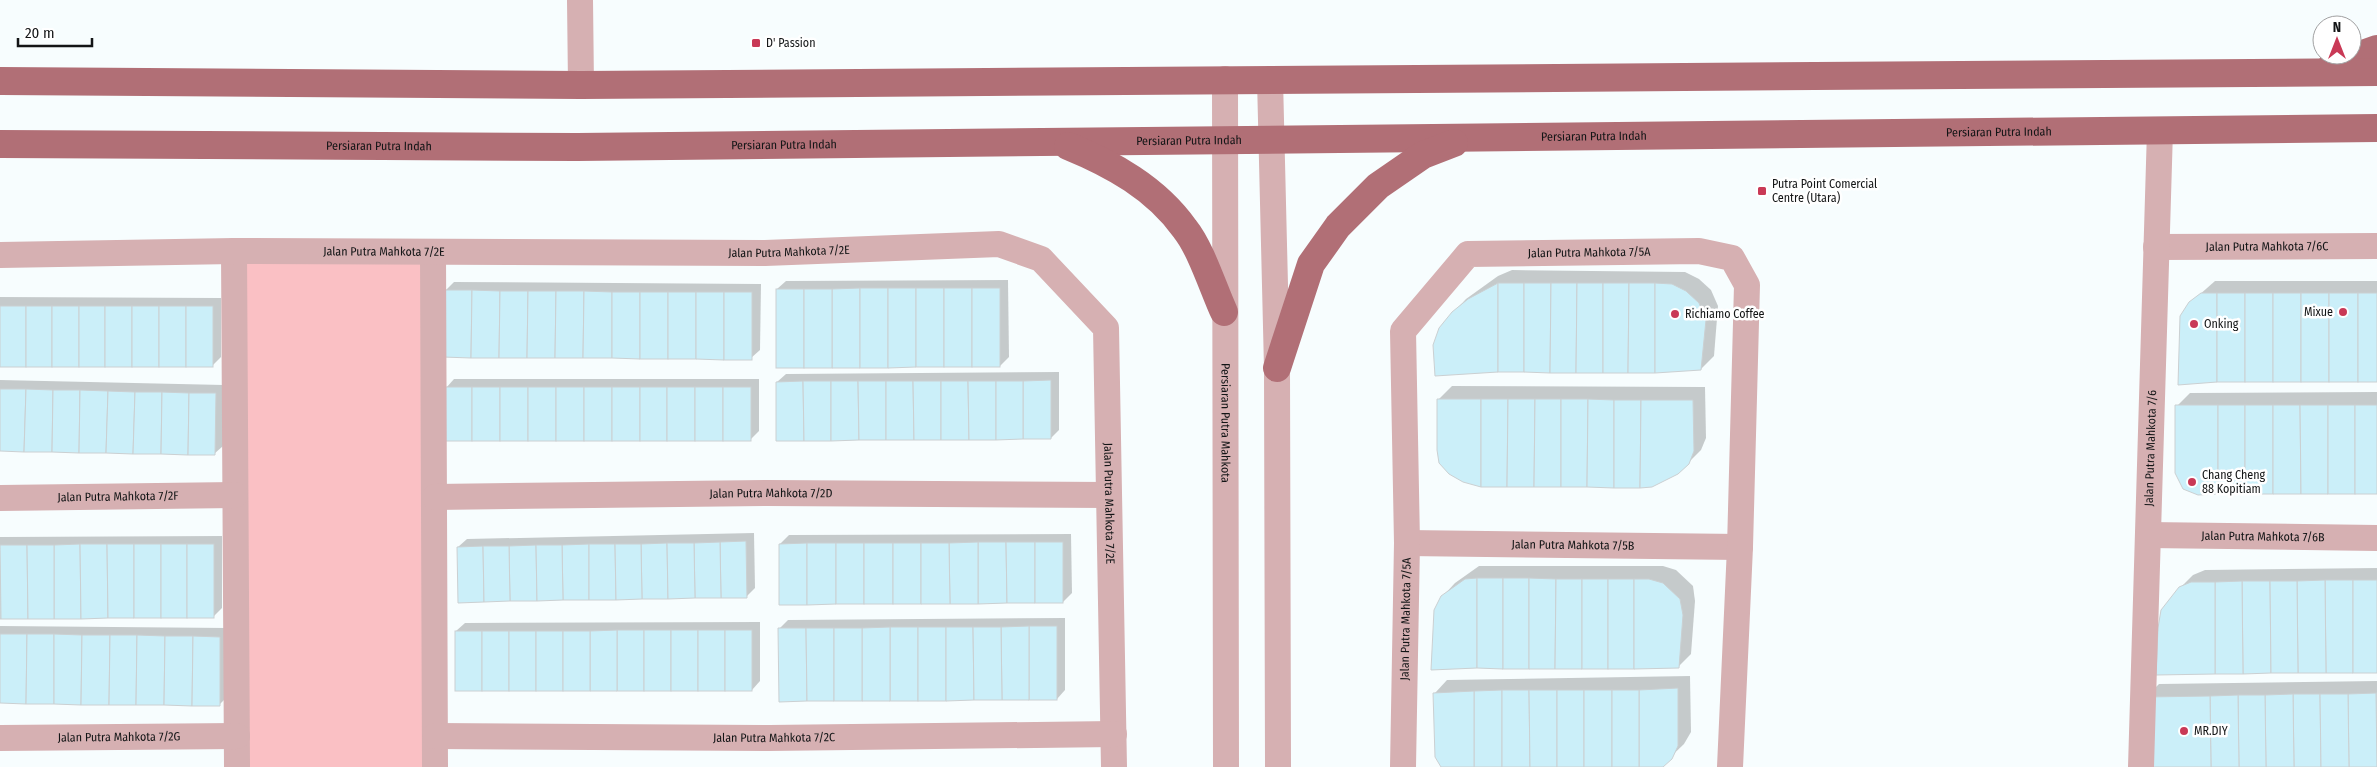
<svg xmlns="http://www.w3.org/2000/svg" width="2377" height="767" font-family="'Fira Sans Condensed',sans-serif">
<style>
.green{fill:#fac0c4}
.shadow{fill:#0003}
.building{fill:#cbeff9;stroke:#cbd0d2}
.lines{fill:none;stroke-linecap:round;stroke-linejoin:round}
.minor{stroke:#d6b0b2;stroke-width:26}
.major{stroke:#b16f76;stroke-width:28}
.poi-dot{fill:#c93956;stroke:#fff;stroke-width:2}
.labels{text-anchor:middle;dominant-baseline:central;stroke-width:5;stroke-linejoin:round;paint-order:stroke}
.poi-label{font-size:12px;fill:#131516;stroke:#fff;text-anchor:start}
.street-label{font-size:12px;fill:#131516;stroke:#fff}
</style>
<rect width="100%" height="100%" fill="#f7fdfe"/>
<path class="green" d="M239 262 425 263 427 767H246Z"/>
<g class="shadow">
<path d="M1512 270 1685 272 1699 279 1711 290 1718 306 1714 356 1701 369 1453 313 1466 299 1498 276Z"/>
<path d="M1008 280 1009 357 1000 366 777 289 786 281Z"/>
<path d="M2215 281H2377V381L2217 380 2190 303Z"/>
<path d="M454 282 761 284 760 350 751 358 445 291Z"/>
<path d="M0 297 221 298V357L212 366 0 365Z"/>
<path d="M1059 372V430L1051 438 777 382 786 374Z"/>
<path d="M454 379H759V431L750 440 446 388Z"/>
<path d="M0 380 224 385 223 446 214 454 0 450Z"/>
<path d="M1452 386 1705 387 1706 438 1701 450 1688 463 1439 399Z"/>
<path d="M2377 392V493L2177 406 2190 393Z"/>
<path d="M754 533 755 588 747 596 458 547 467 539Z"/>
<path d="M1071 534 1072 593 1063 602 780 544 789 535Z"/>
<path d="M222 536V608L214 616 0 617V537Z"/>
<path d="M1479 566H1663L1676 570 1693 586 1695 601 1691 654 1678 667 1432 668 1442 597 1455 583Z"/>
<path d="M2377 568V671L2180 588 2193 575 2205 570Z"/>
<path d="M1065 618V690L1057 699 780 628 788 620Z"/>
<path d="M760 622V681L752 690 456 631 465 623Z"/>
<path d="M0 626 229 628 228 696 219 705 0 702Z"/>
<path d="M1690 676 1691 732 1684 744 1660 767H1443L1435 693 1447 680Z"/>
<path d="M2377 681V767L2146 697 2159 684Z"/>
</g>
<g class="building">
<path d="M1498 283V372L1435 376 1433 345 1439 328 1452 312 1468 299Z"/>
<rect x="1498" y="283" width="26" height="89"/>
<path d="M1524 283H1551L1550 373 1524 372Z"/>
<path d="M1551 283H1577L1576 373H1550Z"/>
<path d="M1577 283H1603V373H1576Z"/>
<path d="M1603 283H1629L1628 373H1603Z"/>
<path d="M1629 283H1655V373H1628Z"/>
<path d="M1655 283 1672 284 1686 291 1699 303 1706 320 1701 370 1655 373Z"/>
<path d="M860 288V368H832V289Z"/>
<rect x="860" y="288" width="28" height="80"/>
<path d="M888 288H916V367L888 368Z"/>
<rect x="916" y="288" width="28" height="79"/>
<rect x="944" y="288" width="28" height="79"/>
<rect x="972" y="288" width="28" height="79"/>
<rect x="776" y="289" width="28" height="79"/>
<rect x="804" y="289" width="28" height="79"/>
<path d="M444 290H472L471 358 443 357Z"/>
<path d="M472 290 500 291 499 358H471Z"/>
<path d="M500 291H528L527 358H499Z"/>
<path d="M528 291H556L555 358H527Z"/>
<path d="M556 291H584L583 358H555Z"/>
<path d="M584 291 612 292V358H583Z"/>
<path d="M612 292H640V359L612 358Z"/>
<rect x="640" y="292" width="28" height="67"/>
<rect x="668" y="292" width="28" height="67"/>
<path d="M696 292H724V360L696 359Z"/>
<rect x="724" y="292" width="28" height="68"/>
<path d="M2201 293H2217V382L2178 385 2180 316 2189 302Z"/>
<rect x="2217" y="293" width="28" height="89"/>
<rect x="2245" y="293" width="28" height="89"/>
<rect x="2273" y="293" width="28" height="89"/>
<rect x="2301" y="293" width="28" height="89"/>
<rect x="2329" y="293" width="29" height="89"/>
<rect x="2358" y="293" width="19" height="89"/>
<rect x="0" y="306" width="26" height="61"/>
<rect x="26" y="306" width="26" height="61"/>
<rect x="52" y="306" width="27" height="61"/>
<rect x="79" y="306" width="26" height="61"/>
<rect x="105" y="306" width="27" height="61"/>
<rect x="132" y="306" width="27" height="61"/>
<rect x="159" y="306" width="27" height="61"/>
<rect x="186" y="306" width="27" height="61"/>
<path d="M1051 380V439H1023V381Z"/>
<path d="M803 381 804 441H776V382Z"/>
<path d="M803 381H831V441H804Z"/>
<path d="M831 381H858L859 440 831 441Z"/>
<path d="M858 381H886V440H859Z"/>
<path d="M886 381H913L914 440H886Z"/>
<path d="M913 381H941V440H914Z"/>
<path d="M941 381H968L969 440H941Z"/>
<path d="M968 381H996V440H969Z"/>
<path d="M996 381H1023V439L996 440Z"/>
<rect x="444" y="387" width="28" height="54"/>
<rect x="472" y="387" width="28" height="54"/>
<rect x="500" y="387" width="28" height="54"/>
<rect x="528" y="387" width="28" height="54"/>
<rect x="556" y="387" width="28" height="54"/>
<rect x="584" y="387" width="28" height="54"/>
<rect x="612" y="387" width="28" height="54"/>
<rect x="640" y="387" width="27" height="54"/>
<rect x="667" y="387" width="28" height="54"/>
<rect x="695" y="387" width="28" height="54"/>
<rect x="723" y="387" width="28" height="54"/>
<path d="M0 389H26L24 452 0 451Z"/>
<path d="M26 389 53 390 52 452H24Z"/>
<path d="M53 390H80L79 453 52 452Z"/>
<path d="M80 390 108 391 106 453H79Z"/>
<path d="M108 391 135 392 133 454 106 453Z"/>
<path d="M135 392H162L161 454H133Z"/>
<path d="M162 392 189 393 188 455 161 454Z"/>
<path d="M189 393H216L215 455H188Z"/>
<path d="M1437 399H1481V487L1463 482 1449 474 1439 463 1437 450Z"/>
<path d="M1481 399H1508L1507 487H1481Z"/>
<path d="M1508 399H1535L1534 487H1507Z"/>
<path d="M1535 399H1561V487H1534Z"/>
<path d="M1561 399H1588L1587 487H1561Z"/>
<path d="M1588 399 1614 400V488L1587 487Z"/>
<path d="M1614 400H1641L1640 488H1614Z"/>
<path d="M1641 400H1693L1694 451 1689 464 1678 474 1652 487 1640 488Z"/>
<path d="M2175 405H2218V494L2198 495 2183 489 2175 473Z"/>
<rect x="2218" y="405" width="27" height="89"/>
<rect x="2245" y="405" width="28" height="89"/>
<path d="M2273 405H2300L2301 494H2273Z"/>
<path d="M2300 405H2328V494H2301Z"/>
<rect x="2328" y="405" width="27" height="89"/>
<rect x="2355" y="405" width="22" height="89"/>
<path d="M746 541 747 598H721L720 542Z"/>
<path d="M720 542 721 598H695L694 543Z"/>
<path d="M978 542H1006L1007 603 978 604Z"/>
<path d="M978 542V604H950L949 543Z"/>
<path d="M1006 542H1035V603H1007Z"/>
<rect x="1035" y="542" width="28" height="61"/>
<path d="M667 543 668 599H642L641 544Z"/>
<path d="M667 543H694L695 598 668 599Z"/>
<path d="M807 543V605H779V544Z"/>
<path d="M807 543H836V604L807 605Z"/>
<rect x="836" y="543" width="28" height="61"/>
<rect x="864" y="543" width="29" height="61"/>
<rect x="893" y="543" width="28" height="61"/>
<path d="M921 543H949L950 604H921Z"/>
<path d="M80 544 81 619H54V545Z"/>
<path d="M80 544H107L108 618 81 619Z"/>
<path d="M107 544H134V618H108Z"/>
<rect x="134" y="544" width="27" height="74"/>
<rect x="161" y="544" width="26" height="74"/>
<rect x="187" y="544" width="27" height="74"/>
<path d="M589 544V600H563L562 545Z"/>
<path d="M589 544H615L616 600H589Z"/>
<path d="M615 544H641L642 599 616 600Z"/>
<path d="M0 545 1 619H0Z"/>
<path d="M0 545H27L28 619H1Z"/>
<path d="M27 545H54V619H28Z"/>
<path d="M536 545 537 601H510L509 546Z"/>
<path d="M536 545H562L563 600 537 601Z"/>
<path d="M483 546 484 602 458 603 457 547Z"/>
<path d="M483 546H509L510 601 484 602Z"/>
<path d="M1477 578V668L1431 670 1434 610 1441 596 1465 579Z"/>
<path d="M1477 578H1503V669L1477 668Z"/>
<rect x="1503" y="578" width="26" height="91"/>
<path d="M1529 578 1556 579 1555 669H1529Z"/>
<path d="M1556 579H1582V669H1555Z"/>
<rect x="1582" y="579" width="26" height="90"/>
<rect x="1608" y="579" width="26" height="90"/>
<path d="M1634 579H1649L1663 583 1680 599 1683 615 1679 668 1634 669Z"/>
<path d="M2325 580H2353V673H2326Z"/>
<path d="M2325 580 2326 673H2298L2297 581Z"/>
<rect x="2353" y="580" width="24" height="93"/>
<path d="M2242 581H2270L2271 673 2243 674Z"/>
<path d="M2242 581 2243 674H2215V582Z"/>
<path d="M2270 581H2297L2298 673H2271Z"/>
<path d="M2191 582H2215V674L2156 675 2158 628 2161 610 2179 587Z"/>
<rect x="1029" y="626" width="28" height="74"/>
<path d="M1029 626V700H1002L1001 627Z"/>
<rect x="890" y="627" width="28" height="74"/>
<path d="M890 627V701H862V628Z"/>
<rect x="918" y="627" width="28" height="74"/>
<path d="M946 627H973L974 700 946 701Z"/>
<path d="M973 627H1001L1002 700H974Z"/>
<path d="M778 628H806L807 701 779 702Z"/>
<path d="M806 628H834V701H807Z"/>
<rect x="834" y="628" width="28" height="73"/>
<rect x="617" y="630" width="27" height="61"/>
<path d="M617 630V691H590V631Z"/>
<rect x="644" y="630" width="27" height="61"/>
<rect x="671" y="630" width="27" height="61"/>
<rect x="698" y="630" width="27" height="61"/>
<rect x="725" y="630" width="27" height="61"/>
<rect x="455" y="631" width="27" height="60"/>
<rect x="482" y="631" width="27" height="60"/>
<rect x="509" y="631" width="27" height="60"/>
<rect x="536" y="631" width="27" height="60"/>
<rect x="563" y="631" width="27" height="60"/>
<path d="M0 634H27L26 704 0 703Z"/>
<path d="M27 634H54V704H26Z"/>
<path d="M54 634 82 635 81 705 54 704Z"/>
<path d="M82 635H110L109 705H81Z"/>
<path d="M110 635H137L136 705H109Z"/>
<path d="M137 635 165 636 164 705H136Z"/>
<path d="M165 636H193L192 706 164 705Z"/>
<path d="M193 636 220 637V706H192Z"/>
<path d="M1678 688V746L1672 759 1663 767H1639V690Z"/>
<path d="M1502 690V767H1474V691Z"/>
<path d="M1502 690H1529L1530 767H1502Z"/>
<path d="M1529 690H1557V767H1530Z"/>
<rect x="1557" y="690" width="27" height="77"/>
<rect x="1584" y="690" width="28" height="77"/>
<rect x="1612" y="690" width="27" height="77"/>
<path d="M1474 691V767H1441L1435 757 1433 693Z"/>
<path d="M2376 693H2377V767Z"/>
<path d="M2376 693 2377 767H2349L2348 694Z"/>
<path d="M2293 694H2320L2321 767H2294Z"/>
<path d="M2293 694 2294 767H2266L2265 695Z"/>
<path d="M2320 694H2348L2349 767H2321Z"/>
<path d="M2238 695H2265L2266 767H2239Z"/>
<path d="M2238 695 2239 767H2211L2210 696Z"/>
<path d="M2210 696 2211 767H2146L2145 697Z"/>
</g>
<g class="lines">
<g class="minor">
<path d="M580 0 581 85"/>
<path id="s1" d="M1225 79 1226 767"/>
<path d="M1270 79 1277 368 1278 767"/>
<path id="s2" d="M2156 247 2377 246"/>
<path d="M234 251 237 767"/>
<path d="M433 252 435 767"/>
<path id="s3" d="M0 255 234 251 765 253 999 244 1041 259 1106 328 1114 767"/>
<path id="s4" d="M435 497 768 493 1108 495"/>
<path id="s5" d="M0 498 235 495"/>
<path id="s6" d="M2148 535 2377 538"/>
<path id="s7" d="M1407 543 1740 547"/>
<path id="s8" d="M435 736 769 738 1114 734"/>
<path id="s9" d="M0 738 237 736"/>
<path id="s10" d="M1403 767 1407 543 1403 331 1468 254 1699 251 1732 258 1747 285 1740 547 1730 767"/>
<path id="s11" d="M2141 767 2160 130"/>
</g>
<g class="major">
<path d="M2332 65 2377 49"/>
<path d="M0 81 581 85 2377 72"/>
<path id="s12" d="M0 144 577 147 2377 128"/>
<path d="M1068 146C1112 164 1156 188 1185 229 1201 249 1213 288 1224 312"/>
<path d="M1277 368 1311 264 1338 226 1378 186 1423 155 1454 143"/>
</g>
</g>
<g class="poi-dot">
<rect x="751" y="38" width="10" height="10" rx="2.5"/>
<rect x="1757" y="186" width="10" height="10" rx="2.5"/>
<circle cx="2343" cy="312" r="5"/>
<circle cx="1675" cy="314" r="5"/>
<circle cx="2194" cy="324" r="5"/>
<circle cx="2192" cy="482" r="5"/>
<circle cx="2184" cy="731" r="5"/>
</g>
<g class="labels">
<g class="poi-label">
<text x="766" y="43">D' Passion</text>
<text x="1772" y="184">Putra Point Comercial<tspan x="1772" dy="14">Centre (Utara)</tspan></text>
<text x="2333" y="312" text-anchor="end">Mixue</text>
<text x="1685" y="314">Richiamo Coffee</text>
<text x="2204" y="324">Onking</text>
<text x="2202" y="475">Chang Cheng<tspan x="2202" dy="14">88 Kopitiam</tspan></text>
<text x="2194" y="731">MR.DIY</text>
</g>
<g class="street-label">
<text stroke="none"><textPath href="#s12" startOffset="1999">Persiaran Putra Indah</textPath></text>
<text stroke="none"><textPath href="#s12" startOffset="1594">Persiaran Putra Indah</textPath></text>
<text stroke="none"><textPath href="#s12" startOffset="1189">Persiaran Putra Indah</textPath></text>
<text stroke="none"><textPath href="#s12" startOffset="784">Persiaran Putra Indah</textPath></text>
<text stroke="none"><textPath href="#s12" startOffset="379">Persiaran Putra Indah</textPath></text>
<text stroke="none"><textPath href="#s2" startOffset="111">Jalan Putra Mahkota 7/6C</textPath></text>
<text stroke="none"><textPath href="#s3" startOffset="789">Jalan Putra Mahkota 7/2E</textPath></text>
<text stroke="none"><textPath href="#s3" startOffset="384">Jalan Putra Mahkota 7/2E</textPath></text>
<text stroke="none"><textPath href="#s10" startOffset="658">Jalan Putra Mahkota 7/5A</textPath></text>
<text stroke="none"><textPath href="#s1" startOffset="344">Persiaran Putra Mahkota</textPath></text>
<text stroke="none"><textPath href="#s11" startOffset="319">Jalan Putra Mahkota 7/6</textPath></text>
<text stroke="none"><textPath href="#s4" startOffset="336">Jalan Putra Mahkota 7/2D</textPath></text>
<text stroke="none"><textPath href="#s5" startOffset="118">Jalan Putra Mahkota 7/2F</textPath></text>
<text stroke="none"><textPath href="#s3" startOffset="1314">Jalan Putra Mahkota 7/2E</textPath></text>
<text stroke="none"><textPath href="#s6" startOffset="115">Jalan Putra Mahkota 7/6B</textPath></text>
<text stroke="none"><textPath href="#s7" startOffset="166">Jalan Putra Mahkota 7/5B</textPath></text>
<text stroke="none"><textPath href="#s10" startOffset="148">Jalan Putra Mahkota 7/5A</textPath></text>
<text stroke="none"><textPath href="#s9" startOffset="119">Jalan Putra Mahkota 7/2G</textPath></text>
<text stroke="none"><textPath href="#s8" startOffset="339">Jalan Putra Mahkota 7/2C</textPath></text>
</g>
</g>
<g transform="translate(2337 40)"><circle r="24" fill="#ffffff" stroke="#a1a1a2"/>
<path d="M0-4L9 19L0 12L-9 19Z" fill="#c93956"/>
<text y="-8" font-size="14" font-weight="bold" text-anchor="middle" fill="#131516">N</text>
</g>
<path d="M18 38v8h74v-8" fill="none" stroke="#131516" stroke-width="2.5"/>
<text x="25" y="38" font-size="15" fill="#131516" stroke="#ffffff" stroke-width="4" paint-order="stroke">20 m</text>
</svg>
